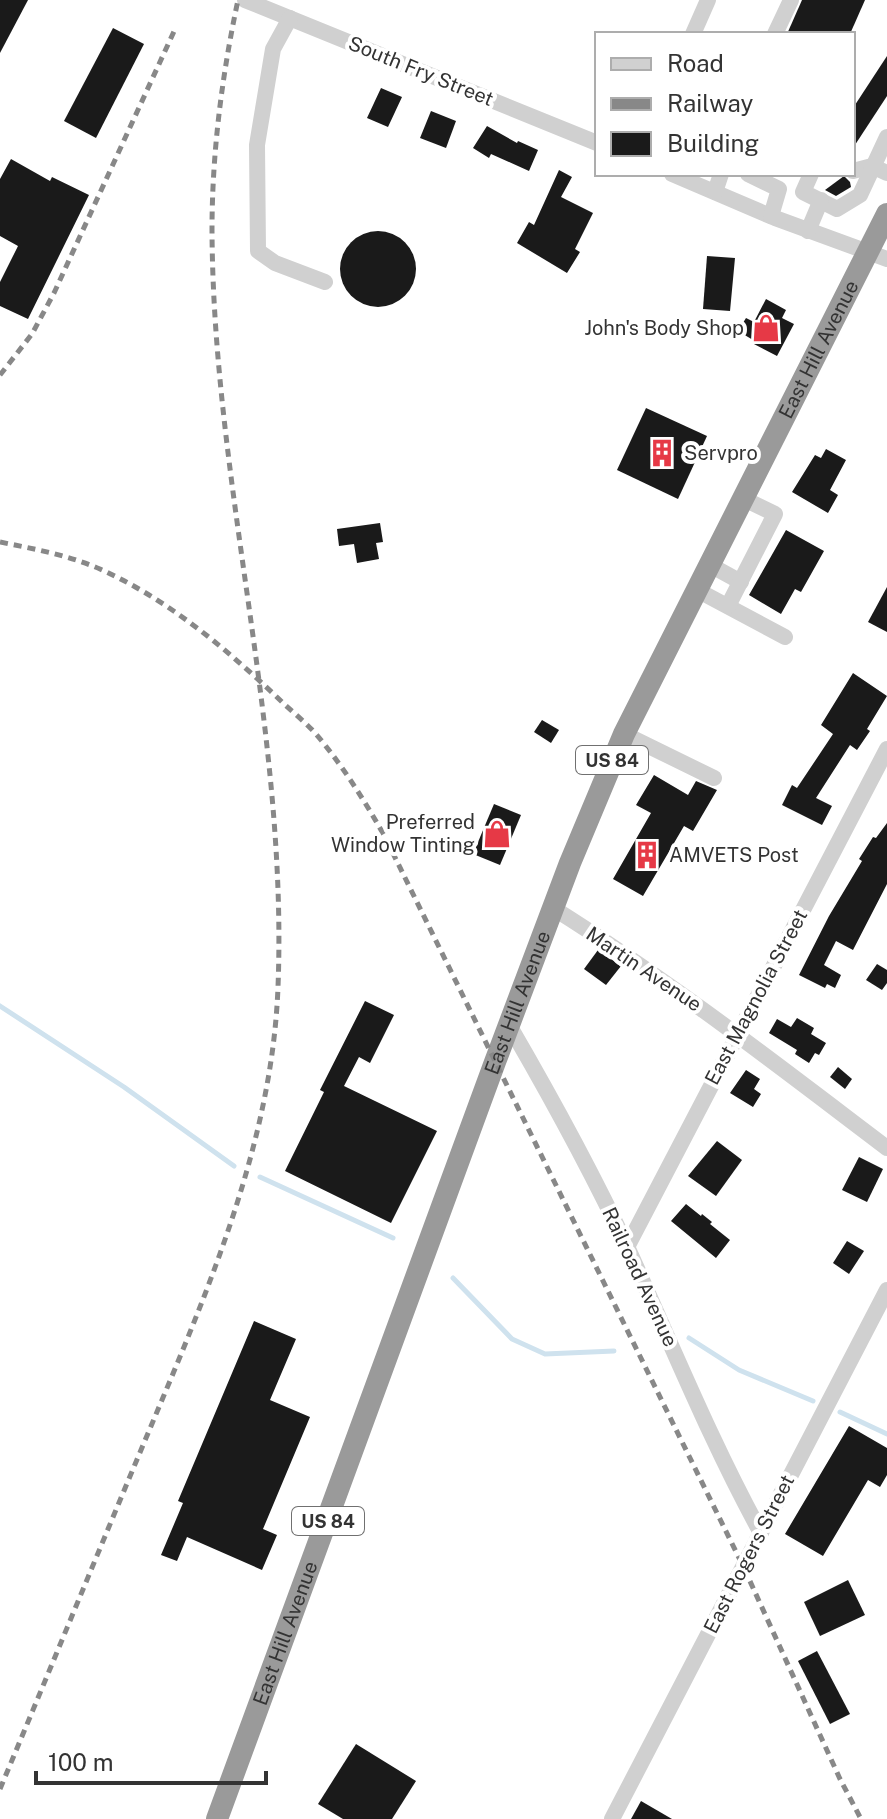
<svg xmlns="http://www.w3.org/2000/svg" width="887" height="1819" font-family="'Public Sans',sans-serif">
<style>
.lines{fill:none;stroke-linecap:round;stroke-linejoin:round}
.stream{stroke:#cfe2ee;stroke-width:5}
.building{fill:#1a1a1a}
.minor{stroke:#d0d0d0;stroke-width:16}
.highway{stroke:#9a9a9a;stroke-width:22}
.rail{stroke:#888;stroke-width:5;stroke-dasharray:8 6;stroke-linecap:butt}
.labels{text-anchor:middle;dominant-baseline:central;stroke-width:8;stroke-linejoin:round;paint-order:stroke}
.shield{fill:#fff;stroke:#707070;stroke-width:2}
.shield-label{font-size:18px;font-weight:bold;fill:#333}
.street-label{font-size:20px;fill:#333;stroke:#fff}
.poi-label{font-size:20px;fill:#333;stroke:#fff;text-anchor:end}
</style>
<rect width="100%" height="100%" fill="#fff"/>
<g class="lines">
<g class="stream">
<path d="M0 1006 124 1087 234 1166"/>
<path d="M260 1177 393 1238"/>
<path d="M453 1278 512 1339 545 1354 614 1351"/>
<path d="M689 1338 739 1370 813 1401"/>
<path d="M840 1412 887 1434"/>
</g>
</g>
<g class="building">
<path d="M0 0H28L0 53Z"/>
<path d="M802 0H865L850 34H787Z"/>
<path d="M113 28 144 44 96 138 64 121Z"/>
<path d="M887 56V96L853 148V108Z"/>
<path d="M381 88 402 97 388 127 367 118Z"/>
<path d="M431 111 456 121 446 148 420 138Z"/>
<path d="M487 126 517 143 518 141 538 150 529 171 491 154 489 158 473 148Z"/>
<path d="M11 159 50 181 52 177 89 195 28 319 0 306V282L18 246 0 236V179Z"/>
<path d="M559 170 572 177 561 197 593 213 575 249 580 252 567 273 517 243 529 222 534 225Z"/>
<path d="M844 176 850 182 851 187 836 196 825 190Z"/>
<circle cx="378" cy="269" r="38"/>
<path d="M707 256 735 258 730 311 703 309Z"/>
<path d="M766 299 786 310 782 318 794 324 777 356 752 343 753 340 738 331 746 318 754 322Z"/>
<path d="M646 408 707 436 678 499 617 470Z"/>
<path d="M826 449 846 460 830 490 838 495 828 513 792 492 815 455 821 458Z"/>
<path d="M380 523 383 542 376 543 379 559 357 563 354 544 339 546 337 529Z"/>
<path d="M786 530 824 551 801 592 795 589 781 614 749 595Z"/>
<path d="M887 587V632L868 622Z"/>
<path d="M853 673 887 696 867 729 870 731 857 750 850 745 816 798 832 806 822 825 782 805 792 785 797 788 833 734 821 725Z"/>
<path d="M542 720 559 730 551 743 534 732Z"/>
<path d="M654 775 688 795 696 781 717 790 693 831 684 826 643 896 613 879 651 813 636 805Z"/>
<path d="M494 804 521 815 500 865 473 854Z"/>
<path d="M887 823V884L853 950 836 941 824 965 841 975 835 988 827 984 825 988 799 975 829 916 862 861 859 859 873 837 876 838Z"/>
<path d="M598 950 621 966 606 985 584 969Z"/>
<path d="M877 964 887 970V983L882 990 866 980Z"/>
<path d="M365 1001 394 1015 370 1063 359 1057 344 1086 437 1131 391 1223 285 1171 324 1092 320 1090Z"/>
<path d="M797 1018 814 1028 811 1034 826 1043 819 1055 815 1053 809 1063 795 1054 797 1050 769 1033 777 1019 791 1027Z"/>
<path d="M838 1067 852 1079 845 1089 830 1077Z"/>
<path d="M746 1070 760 1079 754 1089 761 1094 753 1107 730 1093Z"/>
<path d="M717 1141 742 1160 716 1196 688 1176Z"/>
<path d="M859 1157 883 1169 867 1202 842 1190Z"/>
<path d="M686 1204 701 1216 702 1214 712 1222 710 1224 730 1240 716 1258 671 1221Z"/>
<path d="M847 1241 864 1251 849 1274 833 1263Z"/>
<path d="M254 1321 296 1339 270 1400 310 1417 263 1529 277 1535 262 1570 187 1537 177 1561 161 1555 183 1503 178 1501Z"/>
<path d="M849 1426 887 1448V1475L880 1487 868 1480 823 1556 785 1534Z"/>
<path d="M848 1580 865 1615 820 1636 804 1602Z"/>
<path d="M817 1651 850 1714 830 1724 798 1661Z"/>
<path d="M356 1744 416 1781 392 1819H343L318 1804Z"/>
<path d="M641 1801 672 1819H631Z"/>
</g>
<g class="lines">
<g class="minor">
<path d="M245 0 597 143"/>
<path d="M290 18 273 49 257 145 258 251 275 263 325 282"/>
<path d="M693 34 708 0"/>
<path d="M775 34 791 0"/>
<path d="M853 171 872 166 887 173"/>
<path d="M672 174 775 218 887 259"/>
<path d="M748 174 779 189 771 216"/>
<path d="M811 174 803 192 837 209 860 195 887 137"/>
<path d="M715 192 721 174"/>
<path d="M808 231 821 200"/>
<path d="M710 565 741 582"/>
<path d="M697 590 785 637"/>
<path d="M728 606 775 514 744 499"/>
<path d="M624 734 714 778"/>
<path d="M553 908C671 982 776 1064 887 1148"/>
<path d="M509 1025C552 1099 593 1174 629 1251 672 1345 711 1442 761 1533"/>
<path d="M627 1247 887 749"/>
<path d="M612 1819 887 1290"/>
</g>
<path class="highway" id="s1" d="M217 1819 495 1062 570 863 624 734 887 214"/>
<g class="rail">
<path d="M0 375 32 334 54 293 176 27"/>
<path d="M0 542C34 549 68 555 100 569 169 600 228 650 282 702 295 714 310 726 321 740 346 771 366 803 385 837L744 1568 840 1779 861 1819"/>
<path d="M0 1789C49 1672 97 1555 146 1438 206 1295 272 1145 278 987 288 732 213 484 212 230 212 153 222 75 238 0"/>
</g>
</g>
<defs>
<symbol id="shop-bare" viewBox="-9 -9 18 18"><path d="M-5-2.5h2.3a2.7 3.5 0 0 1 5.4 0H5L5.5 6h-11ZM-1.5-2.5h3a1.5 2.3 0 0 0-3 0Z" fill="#e63946" stroke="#fff" stroke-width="2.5" paint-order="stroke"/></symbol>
<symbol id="building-bare" viewBox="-9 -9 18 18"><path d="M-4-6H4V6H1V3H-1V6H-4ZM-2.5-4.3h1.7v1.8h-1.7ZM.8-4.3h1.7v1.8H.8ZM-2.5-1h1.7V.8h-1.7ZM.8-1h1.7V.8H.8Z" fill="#e63946" stroke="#fff" stroke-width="2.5" paint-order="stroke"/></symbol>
</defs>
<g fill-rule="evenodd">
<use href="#shop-bare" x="746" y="308" width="40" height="40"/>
<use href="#building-bare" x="642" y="433" width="40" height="40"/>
<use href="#shop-bare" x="477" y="814" width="40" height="40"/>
<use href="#building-bare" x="627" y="835" width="40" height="40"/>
</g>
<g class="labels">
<g class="shield">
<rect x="576" y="746" width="72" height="28" rx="6"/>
<rect x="292" y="1507" width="72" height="28" rx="6"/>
</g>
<g class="shield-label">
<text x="612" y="760">US 84</text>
<text x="328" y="1521">US 84</text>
</g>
<g class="street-label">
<text transform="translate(421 71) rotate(22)">South Fry Street</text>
<text stroke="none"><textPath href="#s1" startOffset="1590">East Hill Avenue</textPath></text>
<text transform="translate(644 969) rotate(34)">Martin Avenue</text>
<text transform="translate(756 997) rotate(-62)">East Magnolia Street</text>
<text stroke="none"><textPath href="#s1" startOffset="870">East Hill Avenue</textPath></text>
<text transform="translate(640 1277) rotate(65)">Railroad Avenue</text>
<text transform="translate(749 1554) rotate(-63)">East Rogers Street</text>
<text stroke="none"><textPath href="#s1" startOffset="198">East Hill Avenue</textPath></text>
</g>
<g class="poi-label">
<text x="744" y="328">John's Body Shop</text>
<text x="684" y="453" text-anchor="start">Servpro</text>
<text x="475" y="822">Preferred<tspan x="475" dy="23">Window Tinting</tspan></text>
<text x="669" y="855" text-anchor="start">AMVETS Post</text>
</g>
</g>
<rect x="595" y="32" width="260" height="144" fill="#ffffff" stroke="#adadad" stroke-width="2"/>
<rect x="611" y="58" width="40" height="12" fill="#d0d0d0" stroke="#adadad" stroke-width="2"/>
<text x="667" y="72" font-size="24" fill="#333333">Road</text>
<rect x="611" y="98" width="40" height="12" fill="#888888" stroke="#adadad" stroke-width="2"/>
<text x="667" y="112" font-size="24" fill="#333333">Railway</text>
<rect x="611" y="132" width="40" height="24" fill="#1a1a1a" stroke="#adadad" stroke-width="2"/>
<text x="667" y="152" font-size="24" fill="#333333">Building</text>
<path d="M36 1771v12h230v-12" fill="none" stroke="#333333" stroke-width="4"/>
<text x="48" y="1771" font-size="24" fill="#333333" stroke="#ffffff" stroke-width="6" paint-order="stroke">100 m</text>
</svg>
